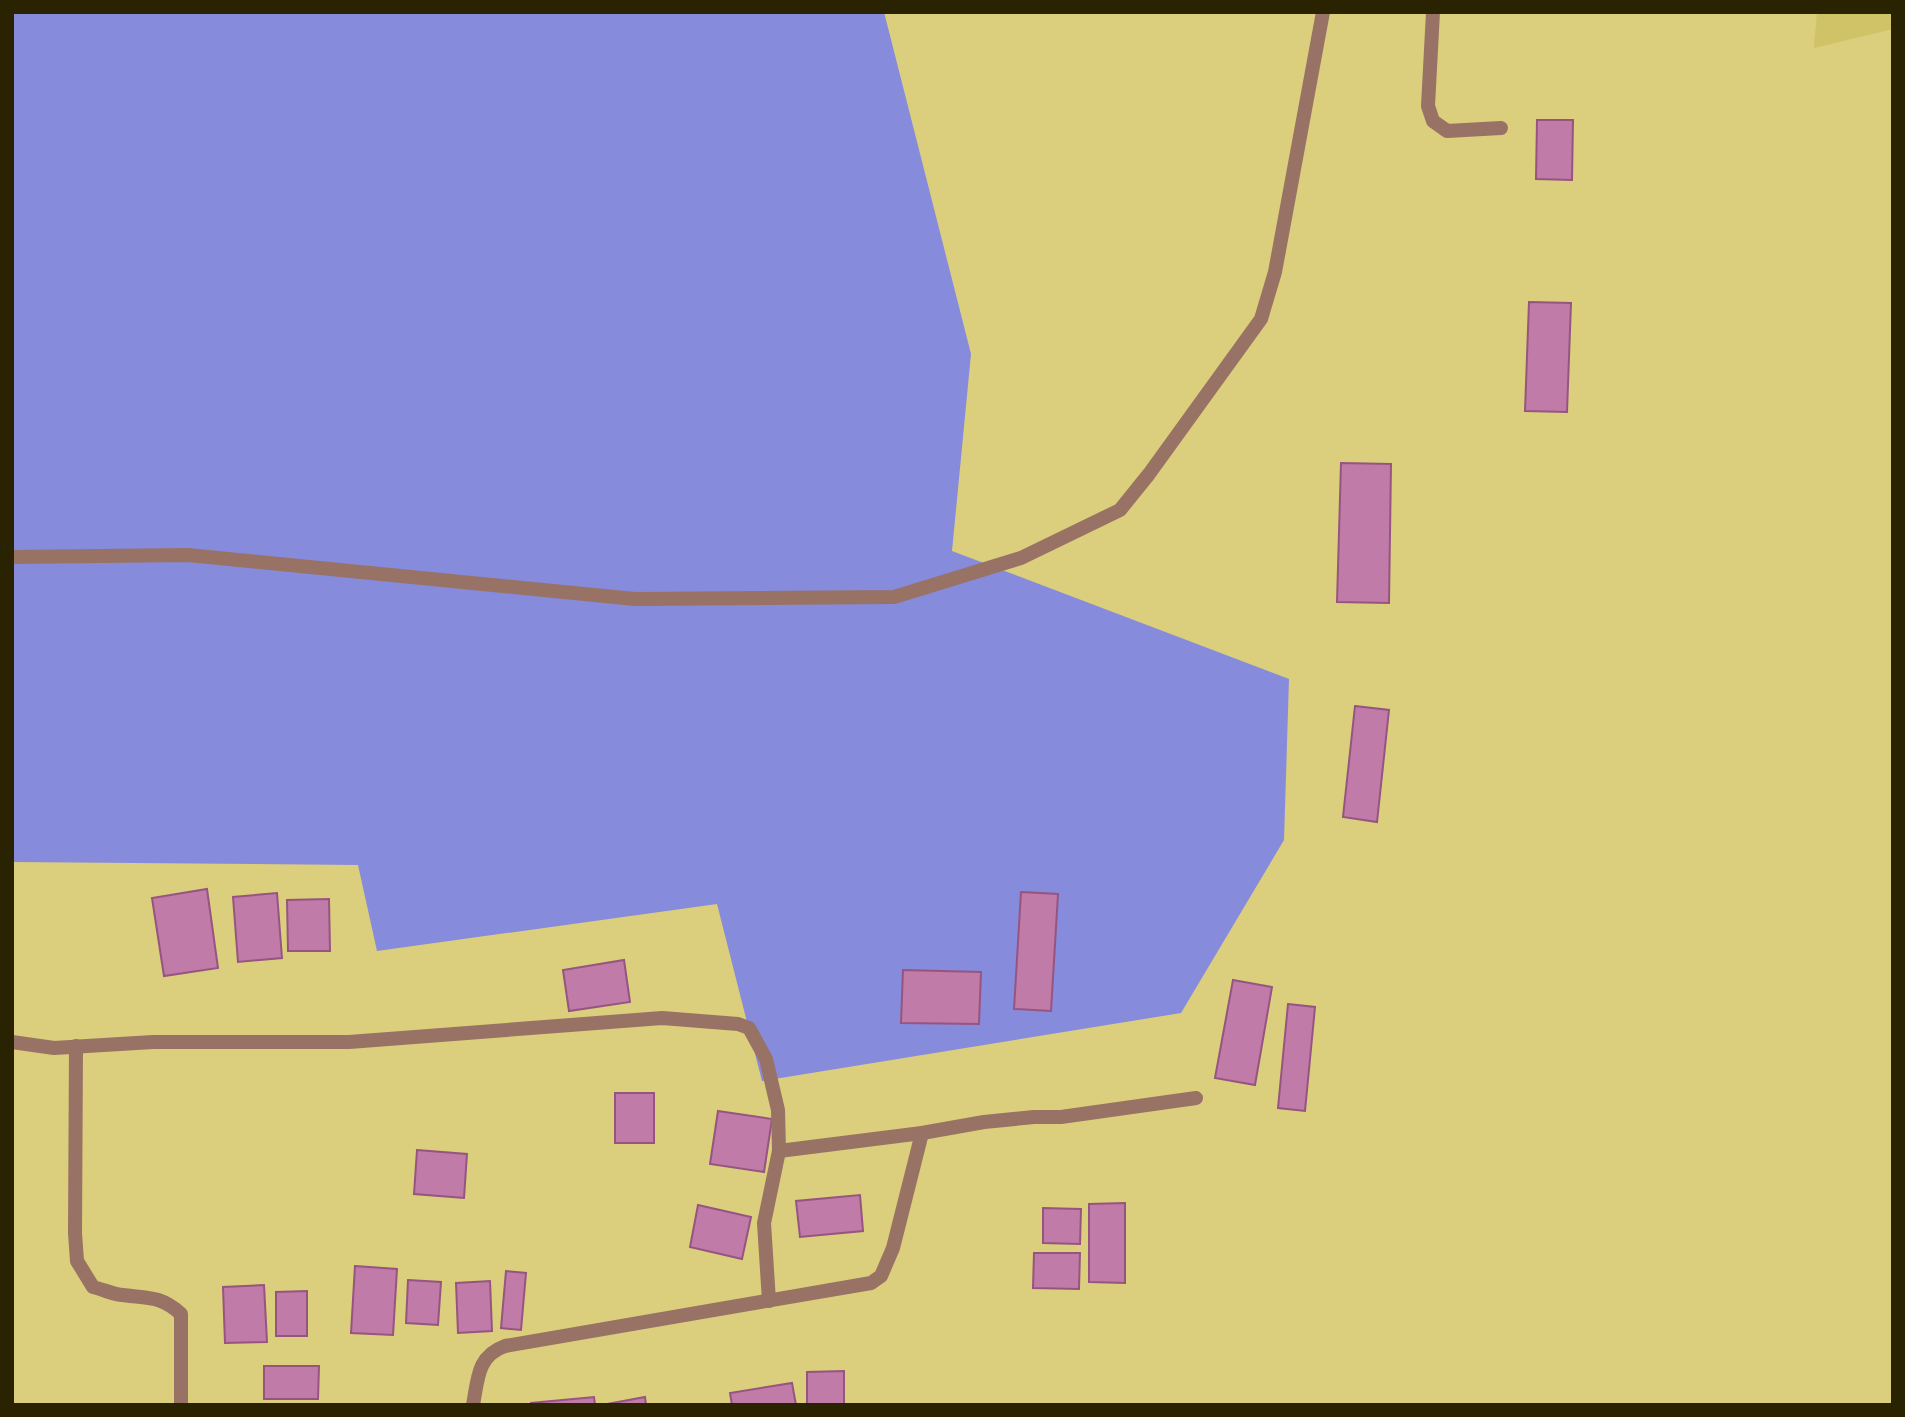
<svg xmlns="http://www.w3.org/2000/svg" width="1905" height="1417" font-family="Karla,sans-serif">
<style>
.built{fill:#d0c266}
.forest{fill:#878bdb}
.building{fill:#c07ba8;stroke:#965581;stroke-width:2}
.lines{fill:none;stroke-linecap:round;stroke-linejoin:round}
.minor{stroke:#987264;stroke-width:14}
</style>
<rect width="100%" height="100%" fill="#dbce7c"/>
<path class="built" d="M1817 12H1893V29L1814 48Z"/>
<path class="forest" d="M12 12H884L971 354 952 551 1289 679 1284 840 1181 1013 762 1081 717 904 377 951 358 865 12 862Z"/>
<g class="building">
<path d="M1537 120H1573L1572 180 1536 179Z"/>
<path d="M1529 302 1571 303 1567 412 1525 411Z"/>
<path d="M1341 463 1391 464 1389 603 1337 602Z"/>
<path d="M1355 706 1389 710 1377 822 1343 817Z"/>
<path d="M207 889 218 968 164 976 152 898Z"/>
<path d="M1021 892 1058 894 1051 1011 1014 1009Z"/>
<path d="M277 893 282 958 238 962 233 897Z"/>
<path d="M329 899 330 951H288L287 900Z"/>
<path d="M624 960 630 1002 569 1011 563 970Z"/>
<path d="M903 970 981 972 979 1024 901 1023Z"/>
<path d="M1233 980 1272 987 1255 1085 1215 1078Z"/>
<path d="M1288 1004 1315 1007 1305 1111 1278 1108Z"/>
<rect x="615" y="1093" width="39" height="50"/>
<path d="M718 1111 772 1119 764 1172 710 1164Z"/>
<path d="M417 1150 467 1154 464 1198 414 1194Z"/>
<path d="M860 1195 863 1231 800 1237 796 1201Z"/>
<path d="M1125 1203V1283L1089 1282V1204Z"/>
<path d="M698 1205 751 1217 742 1259 690 1247Z"/>
<path d="M1043 1208 1081 1209 1080 1244 1043 1243Z"/>
<path d="M1034 1253H1080L1079 1289 1033 1288Z"/>
<path d="M355 1266 397 1269 393 1335 351 1333Z"/>
<path d="M506 1271 526 1273 521 1330 501 1328Z"/>
<path d="M408 1280 441 1282 438 1325 406 1323Z"/>
<path d="M490 1281 492 1331 458 1333 456 1283Z"/>
<path d="M264 1285 267 1342 225 1343 223 1287Z"/>
<path d="M307 1291V1336H276V1292Z"/>
<path d="M264 1366H319L318 1399H264Z"/>
<path d="M844 1371V1405H807V1372Z"/>
<path d="M792 1383 796 1405H732L730 1393Z"/>
<path d="M594 1397 595 1405H531V1403Z"/>
<path d="M645 1397 646 1405 607 1404Z"/>
</g>
<g class="lines">
<g class="minor">
<path d="M1433 12 1428 106 1433 121 1447 131 1501 128"/>
<path d="M12 557 188 555 635 599 894 597 1021 558 1120 510 1149 474 1261 319 1275 272 1323 12"/>
<path d="M12 1042 54 1048 153 1042H349L662 1018 738 1024 749 1028 766 1059 778 1110 779 1151 764 1223 769 1301"/>
<path d="M76 1046 75 1233 77 1261 93 1287C101 1289 108 1292 116 1294 143 1299 158 1293 181 1314V1405"/>
<path d="M779 1151 922 1133 984 1122 1034 1117H1061L1196 1098"/>
<path d="M473 1405C478 1379 477 1356 505 1346L871 1283 881 1276 893 1248 922 1133"/>
</g>
</g>
<rect width="1905" height="1417" fill="none" stroke="#292301" stroke-width="28"/>
</svg>
